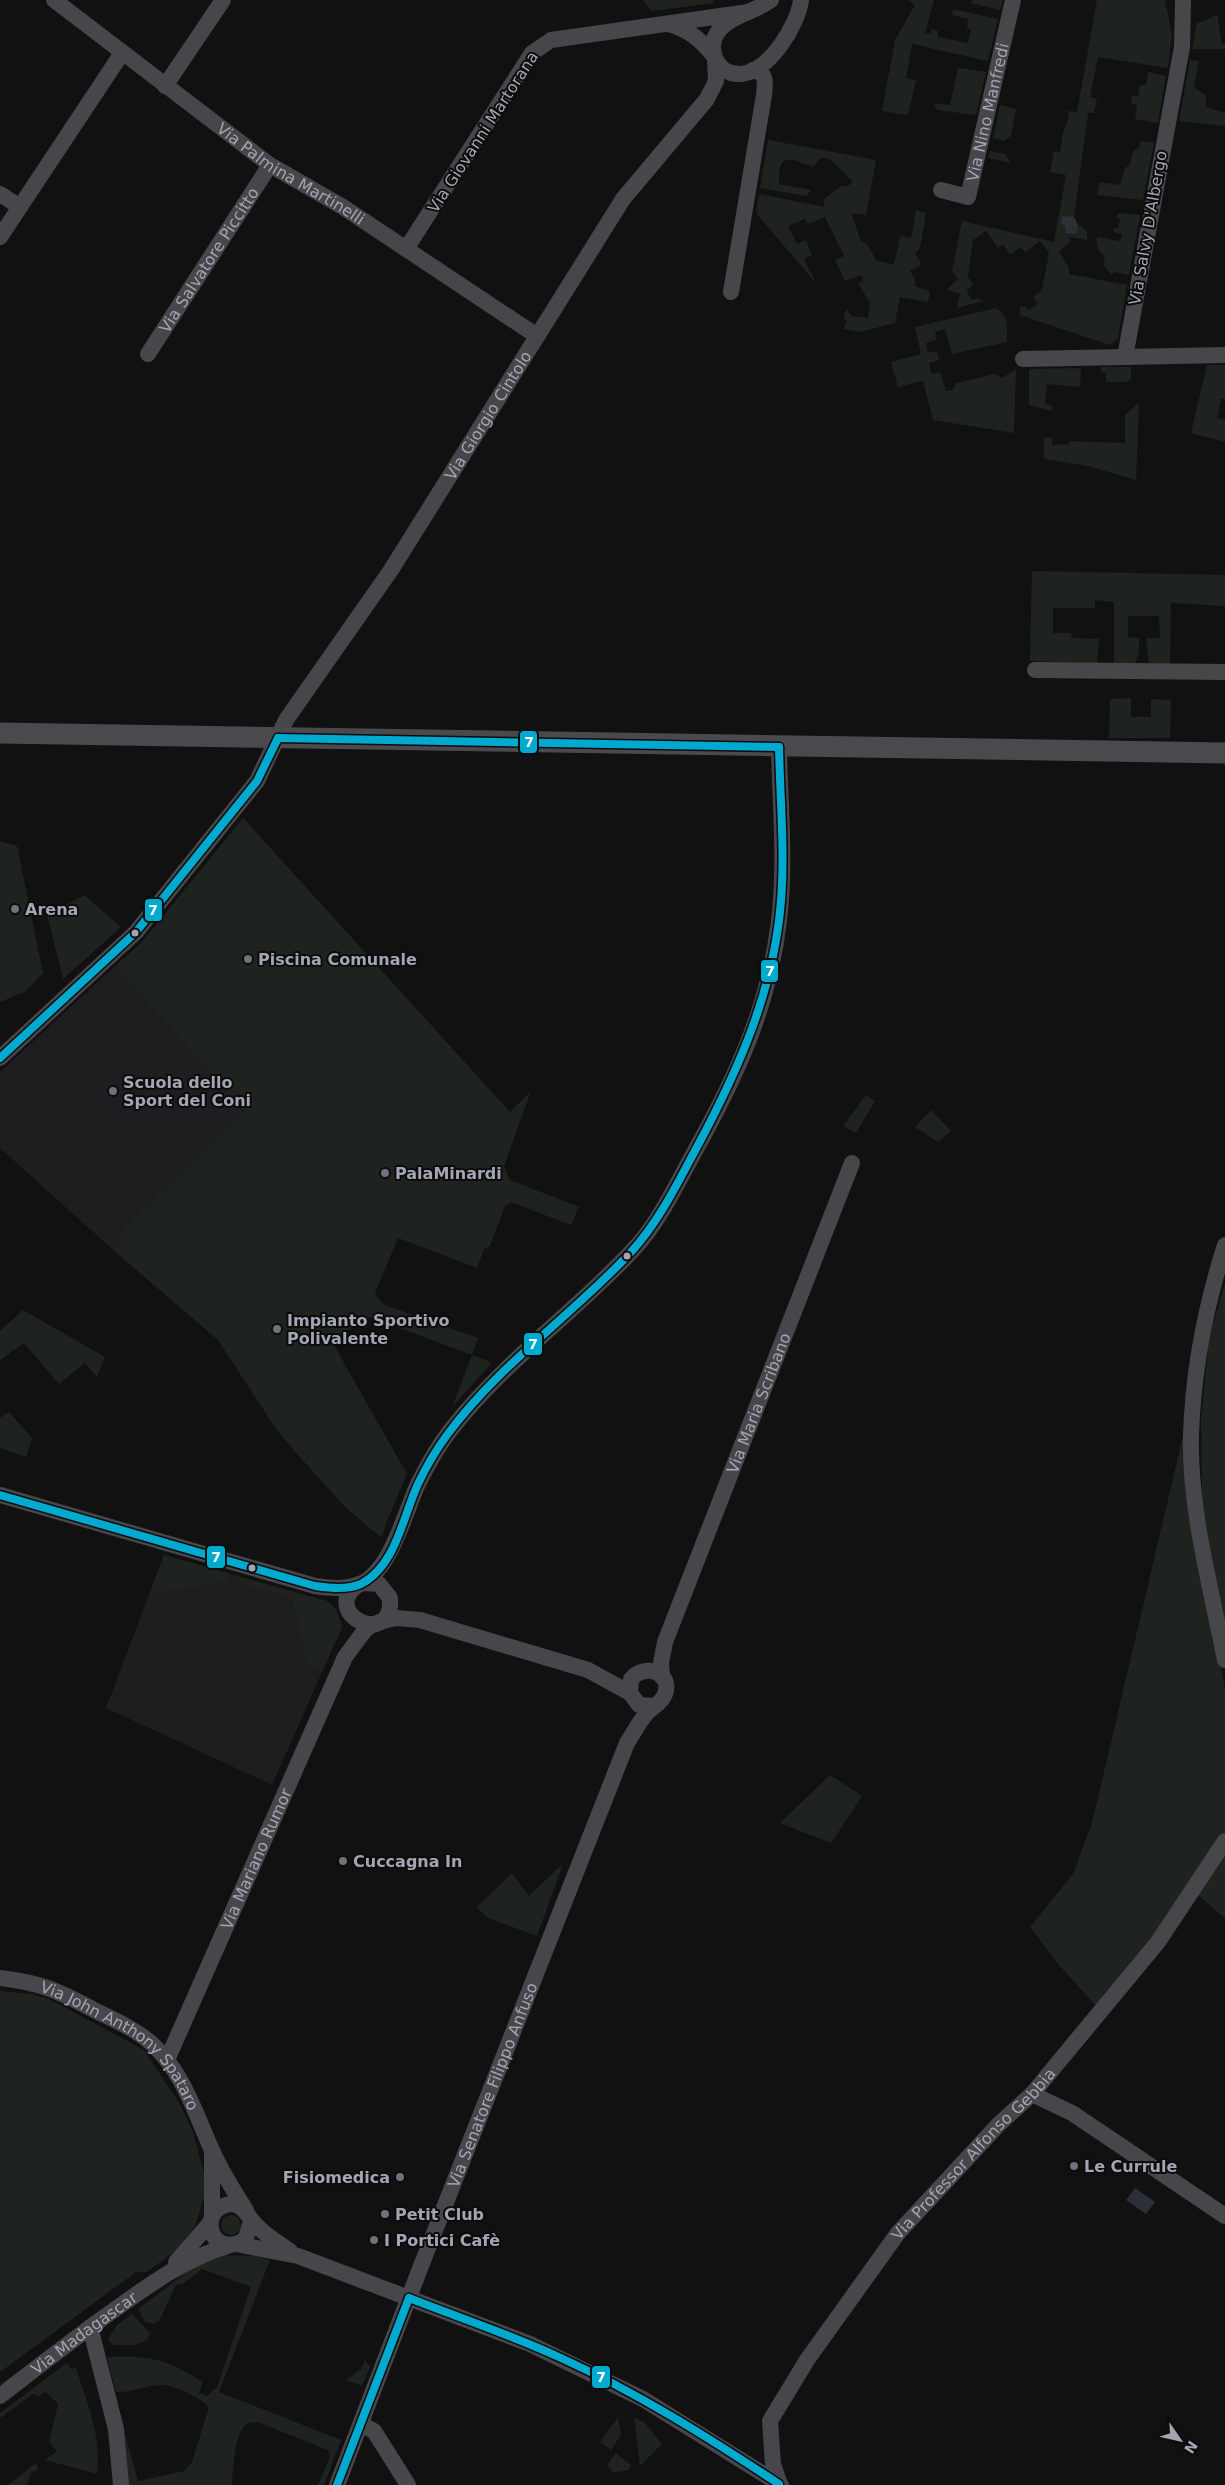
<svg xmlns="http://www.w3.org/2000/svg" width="1225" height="2485" font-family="'DejaVu Sans',sans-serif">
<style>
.built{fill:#1e1e20}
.green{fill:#1e2320}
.water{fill:#2b3038}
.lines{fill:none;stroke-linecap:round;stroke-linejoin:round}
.minor{stroke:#47474b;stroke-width:16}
.major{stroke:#4a4a4e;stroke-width:21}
.bus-1-casing{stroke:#0c0c0d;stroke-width:11}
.bus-1{stroke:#00a9ce;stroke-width:8}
.poi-dot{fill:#70717a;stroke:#0c0c0d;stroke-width:2}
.bus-dot{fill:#a3a5b2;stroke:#0c0c0d;stroke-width:2}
.labels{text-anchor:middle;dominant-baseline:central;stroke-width:4;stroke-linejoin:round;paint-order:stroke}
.street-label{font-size:16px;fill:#a3a5b2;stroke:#0c0c0d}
.poi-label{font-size:16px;font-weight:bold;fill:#a3a5b2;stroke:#0c0c0d;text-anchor:start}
.line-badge{stroke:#0c0c0d;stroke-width:2}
.badge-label{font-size:14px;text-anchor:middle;font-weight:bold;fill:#fff}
</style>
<rect width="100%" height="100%" fill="#111112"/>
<g class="built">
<path d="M115 966 244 1111 118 1234 123 1240 113 1250 0 1148V1072Z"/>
<path d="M164 1555 327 1601 336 1609 342 1627 272 1785 106 1708Z"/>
</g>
<g class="green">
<path d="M643 0H712L715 3 651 11Z"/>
<path d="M908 0H934L925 33 930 34 932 29 938 31V37L968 43 971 30 967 28 968 19 952 15 953 9 998 19 988 61 912 44 906 78 916 80 908 115 882 111 895 40 915 5Z"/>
<path d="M972 0H1003L1000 10 971 3Z"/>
<path d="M1097 0H1165L1172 35 1168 68 1098 57 1090 97 1097 99 1094 113H1088L1074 217 1078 225 1087 231V240L1068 237 1071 241 1059 252 1069 267V274L1127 285 1118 338 1110 345 1020 315V307H1026L1029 310 1038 304 1033 297 1042 290 1049 253 1040 241 1025 252 1021 247 1010 255 1003 244 998 248 986 231 973 240 968 276 973 285 966 290 972 300 977 298 984 301 957 308 960 294 948 290 950 286 958 279 952 271 962 221 1054 242 1066 175 1050 172 1054 151 1060 152 1063 133 1069 117 1068 111 1077 112Z"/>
<path d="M1217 14 1222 44H1225V49H1192L1197 22H1203Z"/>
<path d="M1190 60 1199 61 1194 87 1206 96V107L1225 113V126L1179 121Z"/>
<path d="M958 68 986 72 976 115 938 110 934 107 935 103 950 105Z"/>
<path d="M1148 72 1166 76 1158 123 1135 119 1137 105 1131 103 1132 96H1138L1140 85H1146Z"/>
<path d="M1000 105 1016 109 1011 136 1004 141 993 138Z"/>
<path d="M768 140 876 160 866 215 851 213 861 241 867 244 876 260 894 265 900 236 911 238 916 210 926 213 920 248 915 253 920 261V265L910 271 915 280V286L930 292 928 302 900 297 895 323 860 332 843 329 847 322 844 318 846 308 852 316 868 318 870 303 858 283 863 281 861 275 845 281 835 260 844 256 825 217 808 224 804 219 788 226 797 244 806 240 812 255 804 259 816 283 756 213 759 194 824 207V199L842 186H848L853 182C844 174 832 156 820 158L813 167C789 158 778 151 779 184L812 190 806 196 760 188Z"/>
<path d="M1141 141 1154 143 1143 200 1097 195 1100 182 1120 185 1125 168 1130 165 1133 151 1139 148Z"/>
<path d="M990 151 1005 154 1011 163 988 158Z"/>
<path d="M1118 213 1140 215 1129 275 1116 272 1111 274 1103 265 1105 257C1099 251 1095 246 1097 237L1120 241 1122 235 1114 232V228H1118L1120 219 1116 218Z"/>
<path d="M996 308C1009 316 1007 328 1007 342L952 354 945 329 935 332 936 340 926 343 928 353 937 351 939 360 929 363 931 374 940 372 946 391H952L956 383 995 374 1002 378 1016 369 1014 433 933 420 923 381 898 387 891 362 921 354 915 327Z"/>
<path d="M1207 365H1225V399H1221L1217 418 1225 420V442L1191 433Z"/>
<path d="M1101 367H1131V379L1126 382H1106V373L1101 372Z"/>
<path d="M1081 368 1080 387 1047 384 1045 404 1052 405V411L1029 405V369Z"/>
<path d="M1139 403 1136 480 1088 466 1044 459V438H1052V445L1069 444V441L1125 443V415Z"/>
<path d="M1032 571 1225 575V606L1171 603 1170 664H1149L1146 638H1160L1159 616H1128V637L1139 638V652L1135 664 1114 663V602L1095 600V608H1053V633H1071L1072 638 1099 639 1097 663 1030 661Z"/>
<path d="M1131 698V717H1151V699L1171 700 1170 738H1109L1110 699Z"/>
<path d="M243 818 510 1112 531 1091 504 1166 510 1180 579 1207 571 1225 511 1202 505 1206 490 1246 484 1249 477 1268 398 1238 375 1293 379 1300 385 1305 478 1338 472 1355 486 1360 491 1364 452 1407 472 1355 370 1317 331 1340 407 1474 386 1523 382 1538 346 1508 299 1456 276 1429 218 1340 113 1250 123 1240 118 1234 244 1111 115 966 141 943Z"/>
<path d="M0 841 17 846 43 973 26 991 0 1002Z"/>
<path d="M84 895 121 927 63 979 47 915Z"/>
<path d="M866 1095 875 1101 856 1133 843 1126Z"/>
<path d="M931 1110 951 1131 938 1142 915 1127Z"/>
<path d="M1225 1283V1635L1202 1498 1201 1420 1209 1339Z"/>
<path d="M23 1310 105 1357 97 1377 85 1363 59 1384 24 1343 0 1360V1331Z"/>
<path d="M9 1412 32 1438 26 1457 0 1448V1418Z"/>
<path d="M1183 1436 1193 1530 1225 1689V1832L1170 1915 1097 2007 1059 1965 1030 1927 1073 1874 1092 1823Z"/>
<path d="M164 1555 231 1574 228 1582 149 1595Z"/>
<path d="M240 1577 327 1601 336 1609 342 1627 322 1672 306 1661 293 1599 240 1583Z"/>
<path d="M830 1775 862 1796 831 1843 780 1823Z"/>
<path d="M1225 1852V1918L1198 1895Z"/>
<path d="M563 1864 537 1936 488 1918 477 1907 512 1873 529 1896Z"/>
<path d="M0 1991 32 1994 49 1999 144 2050 181 2106 193 2132 205 2177 204 2197 195 2227 175 2251 147 2272H136L0 2372Z"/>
<circle cx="231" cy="2225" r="10"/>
<path d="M225 2255 253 2256 270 2260 219 2392 341 2440 324 2485H318L330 2457 328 2450 258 2422C254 2423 250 2422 247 2424 234 2432 233 2472 232 2485H127L125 2434 138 2481 184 2471 192 2462 209 2407C203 2399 173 2385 163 2385 147 2385 132 2393 116 2392L107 2357C152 2356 164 2358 203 2382L199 2393 207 2396 217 2387 251 2287 202 2269 183 2284 176 2285 159 2321 154 2324 145 2322 138 2309 195 2266Z"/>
<path d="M132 2314 150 2333 147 2340 135 2345H113L108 2339 117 2325Z"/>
<path d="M365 2360 370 2367 362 2386 346 2380 361 2369Z"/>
<path d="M67 2363 71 2369 76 2368C87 2403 102 2438 97 2474L45 2460 57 2451 49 2442 58 2404 45 2391 39 2396 33 2394 0 2418V2413Z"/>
<path d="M618 2417 621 2435 611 2450 600 2442Z"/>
<path d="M634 2417 645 2423 662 2444 640 2466Z"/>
<path d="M616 2453 631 2465 629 2470 613 2473 607 2465Z"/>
<path d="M36 2463 38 2469 31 2473 27 2485H8Z"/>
</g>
<g class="water">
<path d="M1062 216 1074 217 1078 225 1077 234 1066 233 1065 226 1061 224Z"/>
<path d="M1135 2188 1155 2202 1146 2214 1126 2200Z"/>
</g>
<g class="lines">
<g class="minor">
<path id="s1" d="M54 0 270 165 343 207 537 336"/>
<path d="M771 0C756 11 734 15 721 28 704 45 716 76 741 74 769 72 798 25 801 0"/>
<path d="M1183 0 1182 47 1125 357 1225 355"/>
<path d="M668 24C688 29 701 40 713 55"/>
<path d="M165 86 223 0"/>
<path id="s2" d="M941 190 968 197 1013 0"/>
<path d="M0 194 20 207"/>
<path d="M0 237 122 53"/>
<path d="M406 249 532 53 551 40 749 12"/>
<path d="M731 292 764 95C765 84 768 73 753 70"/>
<path id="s3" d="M148 354 270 165"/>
<path d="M1023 359 1125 357"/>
<path d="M1035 670 1225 672"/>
<path id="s4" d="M0 1058 136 932 257 781 286 720 391 570 623 199 707 99 716 81 715 59"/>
<path d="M1225 1245C1206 1305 1193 1371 1191 1435 1189 1508 1211 1588 1225 1660"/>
<path d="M0 1495 315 1586C330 1588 345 1590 360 1584 391 1571 405 1512 418 1484 428 1464 439 1444 453 1427 505 1361 575 1312 632 1251 659 1223 676 1185 695 1151 736 1077 769 1007 779 921 786 864 780 804 779 747"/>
<path d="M359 1584C317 1612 394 1651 390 1598L379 1584 363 1583"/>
<path d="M379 1622 396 1618 420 1620 588 1670 630 1693"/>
<path id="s5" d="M662 1677 661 1663 665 1642 852 1163"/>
<path id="s6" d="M0 1978C42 1983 59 1991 96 2011 115 2020 135 2029 151 2043 182 2070 195 2112 211 2148 220 2169 233 2190 246 2210"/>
<path id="s7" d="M167 2060 345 1657 365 1630 373 1624"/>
<path d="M1032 2094 1072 2113 1225 2216"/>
<path d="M212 2155V2216"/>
<path d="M251 2221 246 2238C237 2246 224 2248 215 2238 211 2233 210 2226 211 2220 213 2213 217 2208 223 2206 243 2198 247 2218 259 2228 268 2237 280 2244 290 2251"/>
<path d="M236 2244 298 2256 530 2344 643 2399 781 2485"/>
<path d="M176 2262 210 2223"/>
<path d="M90 2327 116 2429 121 2485"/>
<path id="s8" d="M0 2396C39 2366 77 2336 117 2308 153 2282 187 2258 230 2245"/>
<path d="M361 2424 374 2431 408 2485"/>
<path id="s9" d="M337 2485 421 2266 627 1743C633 1734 639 1722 646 1714 652 1707 662 1703 665 1694 673 1672 644 1663 631 1679L630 1693 639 1705 654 1706"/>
<path id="s10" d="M780 2485 773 2464 770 2421 807 2360 898 2233 999 2124 1032 2094 1158 1942 1225 1841"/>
</g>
<path class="major" d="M0 733 1225 753"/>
<defs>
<g id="bus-1">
<path d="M278 738 779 747"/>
<path d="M0 1058 136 932 257 781 278 738"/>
<path d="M0 1495 315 1586C330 1588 347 1590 361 1584 396 1566 403 1516 418 1484 426 1467 436 1450 447 1435 499 1364 573 1315 632 1251 660 1220 678 1182 697 1147 739 1069 774 990 781 901 785 850 780 798 779 747"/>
<path d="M409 2298C460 2318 512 2335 561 2358 638 2393 709 2438 779 2484"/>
<path d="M337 2485 409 2298"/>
</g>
</defs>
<use href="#bus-1" class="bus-1-casing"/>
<use href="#bus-1" class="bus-1"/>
</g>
<g class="poi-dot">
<circle cx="15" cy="909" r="5"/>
<circle cx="248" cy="959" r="5"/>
<circle cx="113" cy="1091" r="5"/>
<circle cx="385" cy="1173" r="5"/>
<circle cx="277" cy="1329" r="5"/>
<circle cx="343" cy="1861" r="5"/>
<circle cx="1074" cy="2166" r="5"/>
<circle cx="400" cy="2177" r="5"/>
<circle cx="385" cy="2214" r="5"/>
<circle cx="374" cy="2240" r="5"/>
</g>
<g class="bus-dot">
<circle cx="135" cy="933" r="4.5"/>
<circle cx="627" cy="1256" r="4.5"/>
<circle cx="252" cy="1568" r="4.5"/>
</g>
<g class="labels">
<g class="street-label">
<text stroke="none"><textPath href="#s2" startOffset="115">Via Nino Manfredi</textPath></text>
<text transform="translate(483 132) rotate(-57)">Via Giovanni Martorana</text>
<text stroke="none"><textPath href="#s1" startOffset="294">Via Palmina Martinelli</textPath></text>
<text transform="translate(1148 228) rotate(-80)">Via Salvy D'Albergo</text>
<text stroke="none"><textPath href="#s3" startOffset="112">Via Salvatore Piccitto</textPath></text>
<text stroke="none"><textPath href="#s4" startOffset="812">Via Giorgio Cintolo</textPath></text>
<text stroke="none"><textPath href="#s5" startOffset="292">Via Maria Scribano</textPath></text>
<text stroke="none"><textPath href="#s7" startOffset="220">Via Mariano Rumor</textPath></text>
<text stroke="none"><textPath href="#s6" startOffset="144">Via John Anthony Spataro</textPath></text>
<text stroke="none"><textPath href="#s9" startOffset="429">Via Senatore Filippo Anfuso</textPath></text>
<text stroke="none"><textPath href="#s10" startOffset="402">Via Professor Alfonso Gebbia</textPath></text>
<text stroke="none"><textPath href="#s8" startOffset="105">Via Madagascar</textPath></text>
</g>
<g class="poi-label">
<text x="25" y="909">Arena</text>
<text x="258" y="959">Piscina Comunale</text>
<text x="123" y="1082">Scuola dello<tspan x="123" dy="18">Sport del Coni</tspan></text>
<text x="395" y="1173">PalaMinardi</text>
<text x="287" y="1320">Impianto Sportivo<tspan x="287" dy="18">Polivalente</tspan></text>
<text x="353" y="1861">Cuccagna In</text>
<text x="1084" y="2166">Le Currule</text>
<text x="390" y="2177" text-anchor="end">Fisiomedica</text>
<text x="395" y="2214">Petit Club</text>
<text x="384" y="2240">I Portici Cafè</text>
</g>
</g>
<g class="line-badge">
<rect x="519" y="730" width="19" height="24" rx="5" fill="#00a9ce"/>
<rect x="144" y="898" width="19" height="24" rx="5" fill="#00a9ce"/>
<rect x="760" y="959" width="19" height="24" rx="5" fill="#00a9ce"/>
<rect x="523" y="1332" width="20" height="24" rx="5" fill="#00a9ce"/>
<rect x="206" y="1545" width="20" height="24" rx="5" fill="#00a9ce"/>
<rect x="591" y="2365" width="20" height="24" rx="5" fill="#00a9ce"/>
</g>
<g class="badge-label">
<text x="529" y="747">7</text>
<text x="153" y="915">7</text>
<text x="770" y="976">7</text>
<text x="533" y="1349">7</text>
<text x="216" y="1562">7</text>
<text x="601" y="2382">7</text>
</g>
<g transform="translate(1180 2440) rotate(124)" stroke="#0c0c0d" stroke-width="4" paint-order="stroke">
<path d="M0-4L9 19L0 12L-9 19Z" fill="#a3a5b2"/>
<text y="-8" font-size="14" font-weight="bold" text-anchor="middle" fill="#a3a5b2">N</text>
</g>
</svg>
